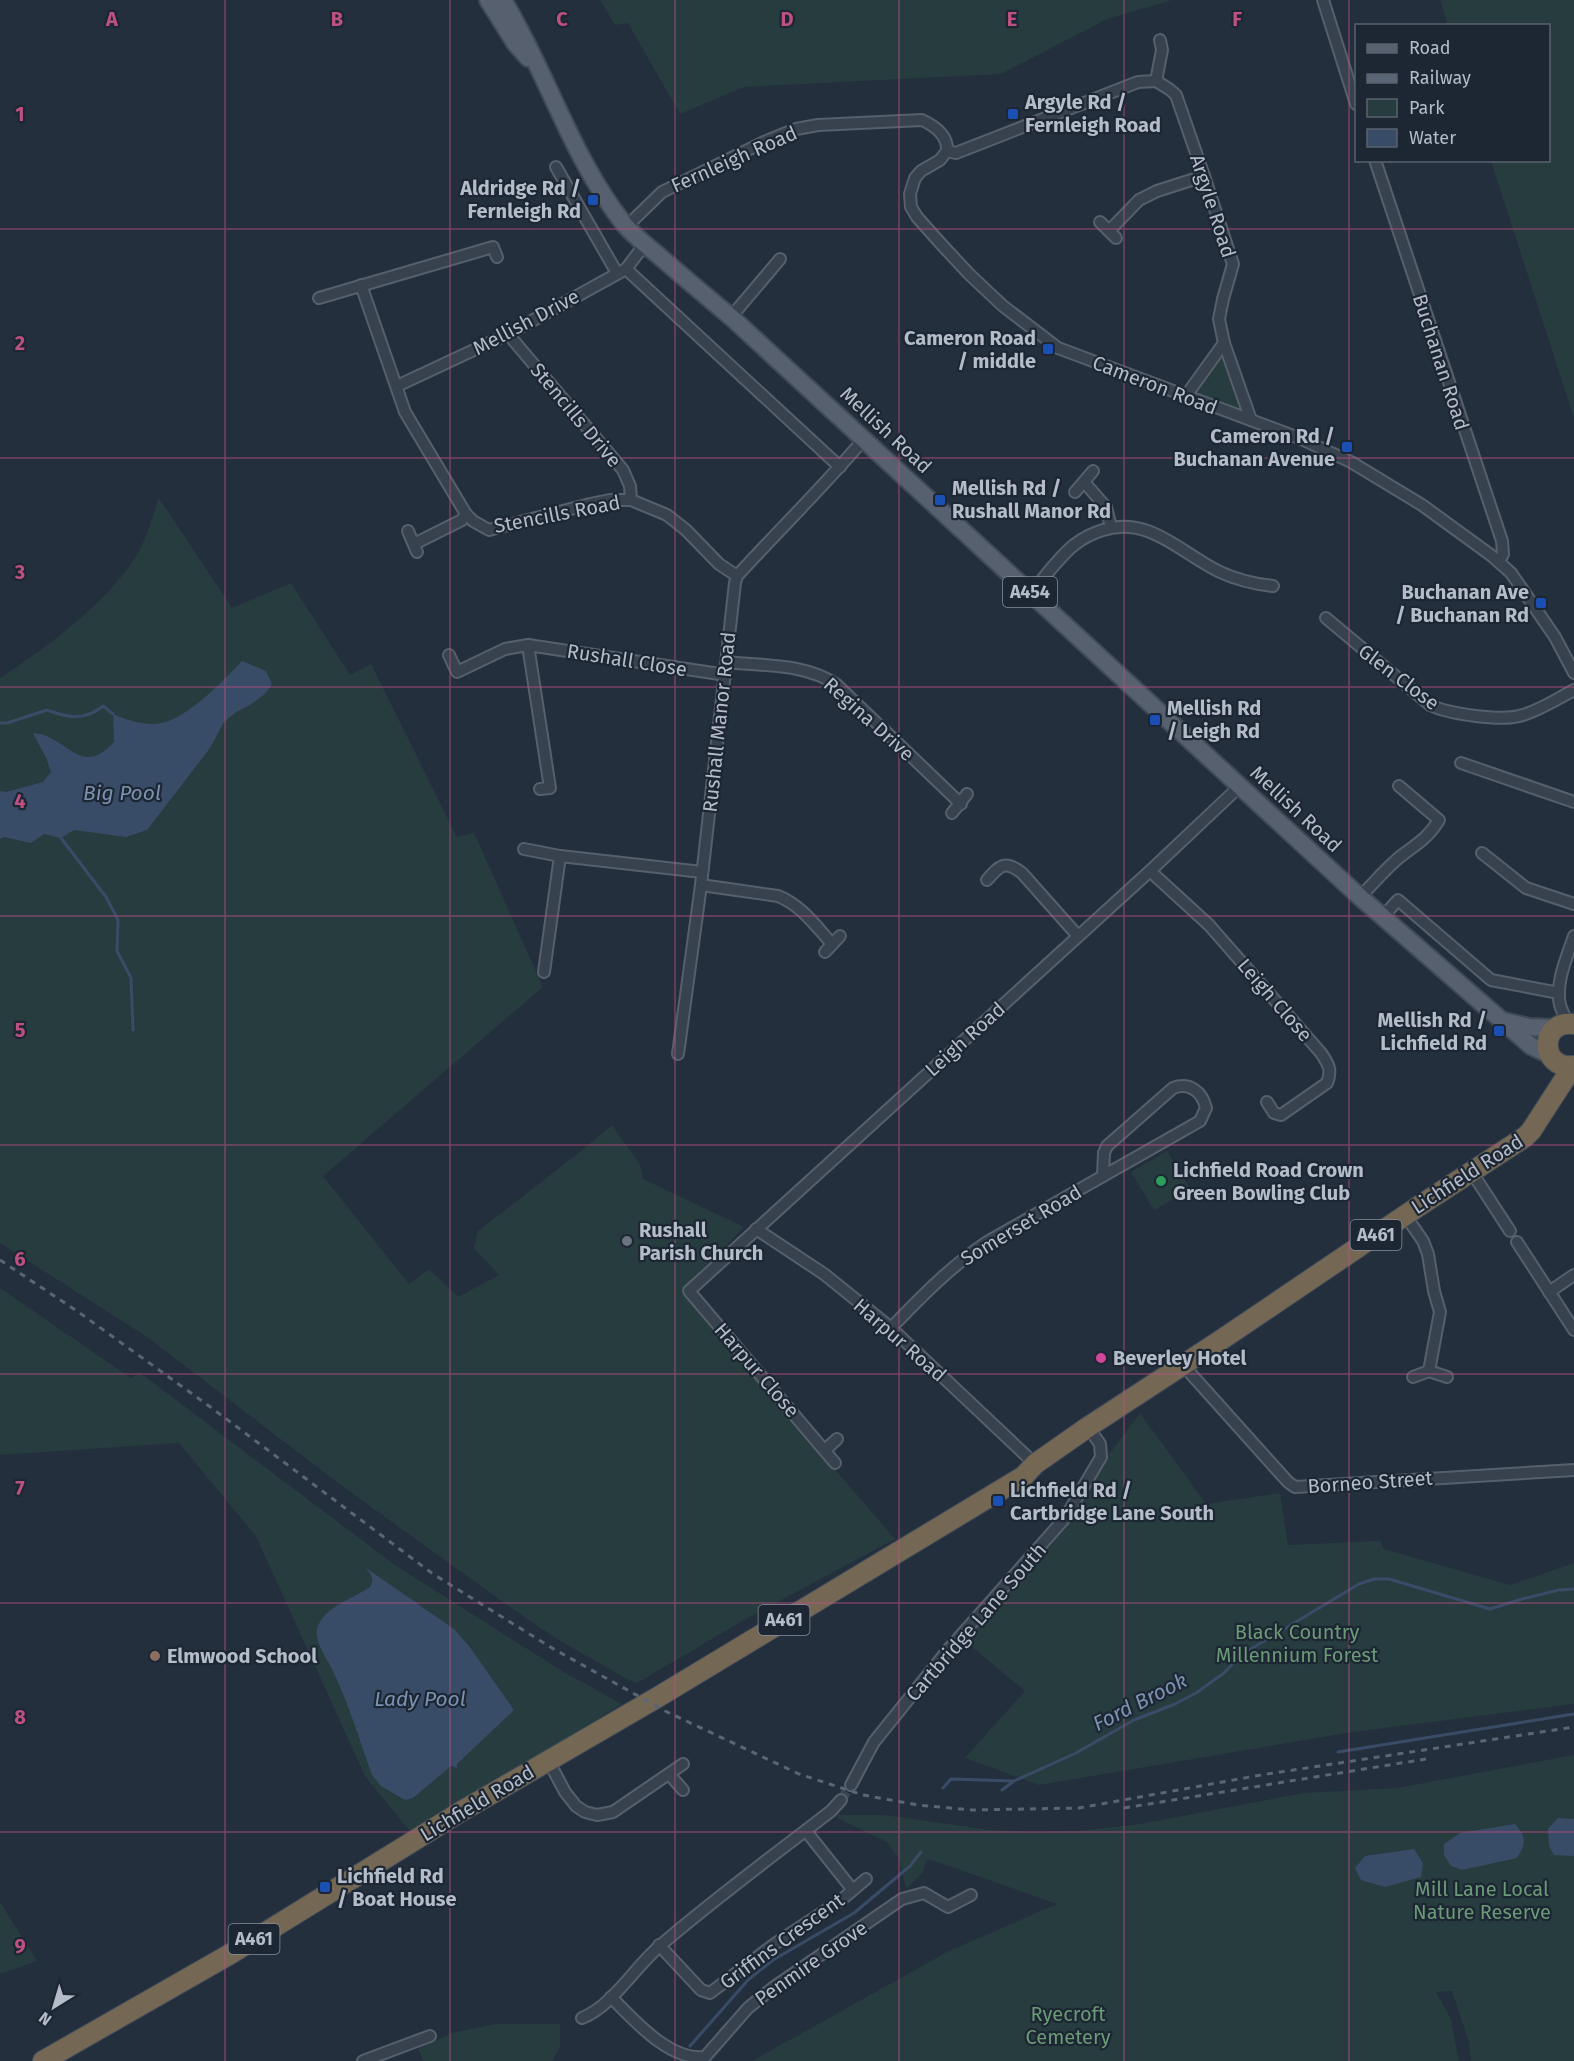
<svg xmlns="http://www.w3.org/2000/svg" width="1574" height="2061" font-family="'Fira Sans',sans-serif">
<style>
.green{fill:#263c3f}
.water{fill:#394c67}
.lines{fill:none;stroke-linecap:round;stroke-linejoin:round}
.stream{stroke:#394c67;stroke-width:3}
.street-tunnel{stroke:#3a4453;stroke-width:10;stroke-dasharray:10 5;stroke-linecap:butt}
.street-casing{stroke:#565f6c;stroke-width:14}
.primary-casing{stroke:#414a57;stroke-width:20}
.highway-casing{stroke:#434c59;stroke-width:22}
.street{stroke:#38414e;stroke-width:10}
.primary{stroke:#56606e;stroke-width:16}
.highway{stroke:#746855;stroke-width:20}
.rail{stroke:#5a6575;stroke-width:3;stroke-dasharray:6 6;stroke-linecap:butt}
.grid{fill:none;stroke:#bd5182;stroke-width:1.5;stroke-opacity:0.55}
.transit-dot{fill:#1a4fb4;stroke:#1d2633;stroke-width:2}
.leisure-dot{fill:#2e9e5b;stroke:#1d2633;stroke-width:2}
.worship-dot{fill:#6b7280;stroke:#1d2633;stroke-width:2}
.hotel-dot{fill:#d1479c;stroke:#1d2633;stroke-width:2}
.education-dot{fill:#8d6e63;stroke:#1d2633;stroke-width:2}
.labels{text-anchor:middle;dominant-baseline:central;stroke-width:4.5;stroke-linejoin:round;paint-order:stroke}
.shield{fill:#1d2633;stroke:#878f9c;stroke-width:1.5}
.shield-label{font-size:18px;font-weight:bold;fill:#b4bcc9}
.poi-label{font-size:20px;font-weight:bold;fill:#b4bcc9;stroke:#1d2633;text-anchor:start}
.street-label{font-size:20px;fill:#b4bcc9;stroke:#1d2633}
.park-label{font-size:20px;fill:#6b9a76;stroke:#1d2633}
.water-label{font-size:21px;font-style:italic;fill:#7c92b1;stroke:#1d2633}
.grid-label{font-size:20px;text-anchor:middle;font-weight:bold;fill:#bd5182;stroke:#1d2633;stroke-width:4.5;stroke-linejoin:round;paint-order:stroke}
</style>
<rect width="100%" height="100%" fill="#242f3e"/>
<g class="green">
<path d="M600 0H1172L1107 19 1001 74 744 87 680 114 628 23 615 25Z"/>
<path d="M1440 0H1574V418L1491 161 1548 160V26L1448 25Z"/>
<path d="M1223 359 1228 363 1242 407 1241 411 1238 412 1195 394V390L1219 360Z"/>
<path d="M159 498 232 608 291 583 350 675 371 664 457 837 474 833 543 987 323 1176 409 1284 429 1269 458 1297 499 1275 474 1248 478 1231 581 1151 612 1125 640 1165 643 1179 744 1227 681 1291 895 1539 746 1619 637 1683 625 1678 557 1639 507 1605 338 1483 147 1337 0 1243V678C45 649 106 603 135 558 146 542 152 516 159 498Z"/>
<path d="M1167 1151 1191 1190 1154 1210 1131 1172Z"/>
<path d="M0 1288 131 1378 139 1372 395 1565 562 1671 622 1704 412 1834 365 1776 256 1536 179 1443 0 1455Z"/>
<path d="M1140 1413 1206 1504 1280 1493 1288 1545 1380 1541 1384 1549 1510 1585 1574 1563V1704L1353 1732 1039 1785 965 1758 1025 1691 965 1641 1069 1522 1104 1461Z"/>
<path d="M1574 1755V2061H1471L1469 2042 1452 1991 1436 1992 1451 2019 1459 2061H752L949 1951 1057 1904 932 1860H927L922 1873 906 1889 899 1858 887 1842 839 1819 837 1815H884L991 1830 1034 1832 1078 1831 1140 1824 1303 1793 1397 1788Z"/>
<path d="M0 1902 37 1961 0 1974Z"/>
<path d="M495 2024H560V2048L552 2061H424L418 2049 452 2033Z"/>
</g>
<g class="water">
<path d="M242 661 266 671 272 684 265 694 250 705 236 712 224 722 210 748 147 830 126 837 74 830 61 838 44 834 31 843 4 837 0 839V791L6 792 43 782 51 772 47 760 33 733C66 734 80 780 114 742L113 714C126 720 139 724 154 724 183 724 223 681 242 661Z"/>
<path d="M366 1568 454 1629 469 1646 514 1710 457 1764V1768L451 1766 413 1798 405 1800 381 1786 372 1775C359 1739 348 1701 331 1667 326 1658 314 1640 317 1629 324 1606 353 1599 370 1587 375 1579 371 1575 366 1568Z"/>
<path d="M1558 1818 1574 1819V1856L1554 1855 1549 1846 1548 1829Z"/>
<path d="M1515 1824C1527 1838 1526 1843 1517 1858L1462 1870 1451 1866 1444 1855V1844L1460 1833Z"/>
<path d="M1414 1849 1423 1863 1421 1877 1385 1887 1361 1880 1355 1868 1365 1856Z"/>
</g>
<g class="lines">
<g class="stream">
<path d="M0 723H7L47 710C68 718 85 721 103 706L113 714"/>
<path d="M61 838 106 897 118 920 117 951 131 978 133 1030"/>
<path d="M1338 1752 1574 1714"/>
<path d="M943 1788 951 1779 1012 1781"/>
<path d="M1002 1790 1014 1781 1076 1753 1134 1720 1175 1704 1196 1693 1224 1673 1241 1655 1359 1584 1374 1579H1389L1490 1609 1522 1599 1559 1590 1574 1589"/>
<path d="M690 2046 748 1980 773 1960 854 1913 910 1866 921 1852"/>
</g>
<path class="street-tunnel" d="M841 1800 851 1785"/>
<defs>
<g id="street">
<path d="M1323 0 1356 104"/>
<path d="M1156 81 1162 50 1160 40"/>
<path d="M947 151 940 160 921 171 915 178 910 194 911 207 917 217 942 245 969 274 1003 306 1058 348 1299 438 1351 462 1422 505 1492 556 1511 573 1555 637 1574 673"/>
<path d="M947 151 956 153 1138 82 1156 81 1169 89 1176 95 1204 176 1233 264 1223 299 1219 319 1224 343 1251 420"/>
<path d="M1375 160 1502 541 1503 554 1499 562"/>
<path d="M556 167 617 273"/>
<path d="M1100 222 1116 238"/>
<path d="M626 227 662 192 764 142 796 129 818 125 922 120C935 126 948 135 947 151"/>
<path d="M1109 231 1139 200 1157 191 1204 176"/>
<path d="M626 269 840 467"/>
<path d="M361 285 405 412 466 514 473 521 489 530 590 504 610 500H631L667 515 686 530 719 564 737 576"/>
<path d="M319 298 493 247 497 257"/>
<path d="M731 317 780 259"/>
<path d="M508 334 623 470 630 486 631 500"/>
<path d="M397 386 508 334 626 269 645 244"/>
<path d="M1185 397 1224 343"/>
<path d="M1084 482 1106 507 1111 527"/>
<path d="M1075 492 1093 471"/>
<path d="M408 531 417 552"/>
<path d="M414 544 462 520 466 514"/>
<path d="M1031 593C1045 577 1058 558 1074 545 1083 538 1093 533 1103 530 1149 515 1182 554 1220 572 1237 580 1255 584 1273 586"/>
<path d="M1326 618 1430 705C1449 714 1502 722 1523 715 1540 710 1557 699 1574 690"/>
<path d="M528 645 550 788 540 789"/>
<path d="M449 655 457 672 505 649 528 645 726 675"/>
<path d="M726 662C763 666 806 663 837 685L961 804"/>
<path d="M1461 763 1574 802"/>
<path d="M952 813 967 794"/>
<path d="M524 849 560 856 702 872"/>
<path d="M1482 853 1526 888 1574 904"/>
<path d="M1150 871 1209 925 1321 1053C1329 1065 1332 1070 1327 1083L1281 1115 1274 1113 1267 1102"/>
<path d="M987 880C1000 865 1005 860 1022 873L1078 936"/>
<path d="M701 885 778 896C801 905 816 926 832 944"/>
<path d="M1360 897C1373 884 1386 868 1401 856 1418 843 1427 839 1439 820L1399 786"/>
<path d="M1388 911 1398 900 1491 980 1559 993"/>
<path d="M825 952 840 936"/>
<path d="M544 972 560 856"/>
<path d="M1567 1023C1565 1017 1562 1011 1560 1005 1555 983 1567 957 1574 936"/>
<path d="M678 1054 701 885 735 583 737 576C779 530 824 486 864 439"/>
<path d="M1471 1171 1510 1231"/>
<path d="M1405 1215 1423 1241 1428 1254 1434 1291 1440 1312 1429 1371"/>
<path d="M756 1229 824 1274 891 1328 1035 1464"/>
<path d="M1517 1242 1574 1330"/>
<path d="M1549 1292 1574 1275"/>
<path d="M891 1328C921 1297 951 1266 987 1242L1200 1121 1206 1108C1202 1091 1189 1082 1173 1088L1107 1146 1104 1153 1103 1175"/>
<path d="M1183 1365 1288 1482 1295 1487 1574 1470"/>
<path d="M1413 1377 1429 1371 1447 1377"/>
<path d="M825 1450 837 1439"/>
<path d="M835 1463 689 1291 1150 871 1240 786"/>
<path d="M548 1760 565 1792 576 1806 585 1812 597 1815 613 1812 683 1764"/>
<path d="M669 1774 683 1790"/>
<path d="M851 1785 874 1742 948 1650 1065 1518 1101 1457 1100 1444 1088 1427"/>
<path d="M806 1831 852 1889"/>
<path d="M659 1945 701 1990 710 1993 776 1943 840 1901 866 1879"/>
<path d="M611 1997C634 2020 669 2061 705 2057L748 2008 774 1987 902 1899 924 1893 948 1907 971 1895"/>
<path d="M582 2018C614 2005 635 1966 662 1944 717 1897 774 1855 831 1811L841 1800"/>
<path d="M363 2061 430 2036"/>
</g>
<g id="primary">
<path d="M488 0 515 43 528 58"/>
<path d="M503 0C547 72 571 157 624 224 634 236 646 245 658 255 682 276 706 296 731 317L1360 897 1531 1046 1550 1055"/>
<path d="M1504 1021 1529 1027 1555 1028"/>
</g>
<g id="highway">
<path d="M1574 1024C1539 1019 1539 1070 1574 1066"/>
<path d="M43 2061 232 1953 462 1811 658 1697 1024 1476 1035 1464 1088 1427 1218 1342 1419 1206 1525 1137 1531 1131 1573 1066"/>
</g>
</defs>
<use href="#street" class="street-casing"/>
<use href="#primary" class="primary-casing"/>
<use href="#highway" class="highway-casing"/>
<use href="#street" class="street"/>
<use href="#primary" class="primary"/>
<use href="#highway" class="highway"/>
<g class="rail">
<path d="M0 1260 77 1311 205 1403 433 1574 552 1648 665 1711 799 1774 863 1795 918 1805 972 1810 1079 1808 1261 1775 1574 1727"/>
<path d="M1124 1808 1426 1759"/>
</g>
</g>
<path class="grid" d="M225 0V2061M450 0V2061M675 0V2061M899 0V2061M1124 0V2061M1349 0V2061M0 229H1574M0 458H1574M0 687H1574M0 916H1574M0 1145H1574M0 1374H1574M0 1603H1574M0 1832H1574"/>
<g class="transit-dot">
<rect x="1007" y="108" width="12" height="12" rx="3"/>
<rect x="587" y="194" width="12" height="12" rx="3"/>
<rect x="1042" y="343" width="12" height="12" rx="3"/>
<rect x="1341" y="441" width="12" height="12" rx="3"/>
<rect x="934" y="494" width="12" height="12" rx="3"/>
<rect x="1535" y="597" width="12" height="12" rx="3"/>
<rect x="1149" y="714" width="12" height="12" rx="3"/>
<rect x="1493" y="1025" width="12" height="12" rx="3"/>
<rect x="992" y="1495" width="12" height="12" rx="3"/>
<rect x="319" y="1881" width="12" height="12" rx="3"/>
</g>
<circle class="leisure-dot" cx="1161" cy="1181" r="6"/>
<circle class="worship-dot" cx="627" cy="1241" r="6"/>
<circle class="hotel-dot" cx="1101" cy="1358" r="6"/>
<circle class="education-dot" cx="155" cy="1656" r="6"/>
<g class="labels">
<g class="shield">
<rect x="1003" y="577" width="54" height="30" rx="4.5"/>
<rect x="1350.5" y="1220" width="51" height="30" rx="4.5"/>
<rect x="758.5" y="1605" width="51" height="30" rx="4.5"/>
<rect x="228.5" y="1924" width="51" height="30" rx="4.5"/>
</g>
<g class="shield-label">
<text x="1030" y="592">A454</text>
<text x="1376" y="1235">A461</text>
<text x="784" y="1620">A461</text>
<text x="254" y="1939">A461</text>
</g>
<g class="poi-label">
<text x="1025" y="102">Argyle Rd /<tspan x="1025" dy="23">Fernleigh Road</tspan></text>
<text x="581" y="188" text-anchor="end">Aldridge Rd /<tspan x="581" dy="23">Fernleigh Rd</tspan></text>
<text x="1036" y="338" text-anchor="end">Cameron Road<tspan x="1036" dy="23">/ middle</tspan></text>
<text x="1335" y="436" text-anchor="end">Cameron Rd /<tspan x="1335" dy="23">Buchanan Avenue</tspan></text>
<text x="952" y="488">Mellish Rd /<tspan x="952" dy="23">Rushall Manor Rd</tspan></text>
<text x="1529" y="592" text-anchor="end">Buchanan Ave<tspan x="1529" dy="23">/ Buchanan Rd</tspan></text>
<text x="1167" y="708">Mellish Rd<tspan x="1167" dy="23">/ Leigh Rd</tspan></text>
<text x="1487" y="1020" text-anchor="end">Mellish Rd /<tspan x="1487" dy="23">Lichfield Rd</tspan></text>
<text x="1173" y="1170">Lichfield Road Crown<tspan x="1173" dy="23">Green Bowling Club</tspan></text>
<text x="639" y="1230">Rushall<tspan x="639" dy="23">Parish Church</tspan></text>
<text x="1113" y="1358">Beverley Hotel</text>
<text x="1010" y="1490">Lichfield Rd /<tspan x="1010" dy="23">Cartbridge Lane South</tspan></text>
<text x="167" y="1656">Elmwood School</text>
<text x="337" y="1876">Lichfield Rd<tspan x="337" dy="23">/ Boat House</tspan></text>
</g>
<g class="street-label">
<text transform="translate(734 159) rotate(-24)">Fernleigh Road</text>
<text transform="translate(1213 206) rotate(72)">Argyle Road</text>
<text transform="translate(526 322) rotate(-28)">Mellish Drive</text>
<text transform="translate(1441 362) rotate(72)">Buchanan Road</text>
<text transform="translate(1155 385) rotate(21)">Cameron Road</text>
<text transform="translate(576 415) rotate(50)">Stencills Drive</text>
<text transform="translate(886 430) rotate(43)">Mellish Road</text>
<text transform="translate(557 514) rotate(-11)">Stencills Road</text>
<text transform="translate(627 660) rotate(9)">Rushall Close</text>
<text transform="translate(1399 677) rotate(37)">Glen Close</text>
<text transform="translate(869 719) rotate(42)">Regina Drive</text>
<text transform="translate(719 722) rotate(-84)">Rushall Manor Road</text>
<text transform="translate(1296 809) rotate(43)">Mellish Road</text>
<text transform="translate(1275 1000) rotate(49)">Leigh Close</text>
<text transform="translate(965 1039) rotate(-42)">Leigh Road</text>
<text transform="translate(1467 1174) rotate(-33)">Lichfield Road</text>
<text transform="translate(1021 1225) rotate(-31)">Somerset Road</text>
<text transform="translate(900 1340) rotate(41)">Harpur Road</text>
<text transform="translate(757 1370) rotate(49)">Harpur Close</text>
<text transform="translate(1370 1482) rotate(-4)">Borneo Street</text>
<text transform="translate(976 1622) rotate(-49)">Cartbridge Lane South</text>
<text transform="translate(477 1803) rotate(-31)">Lichfield Road</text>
<text transform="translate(782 1941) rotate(-36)">Griffins Crescent</text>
<text transform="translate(811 1963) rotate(-35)">Penmire Grove</text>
</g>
<g class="park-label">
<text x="1297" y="1632">Black Country<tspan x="1297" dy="23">Millennium Forest</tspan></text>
<text x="1482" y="1889">Mill Lane Local<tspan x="1482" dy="23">Nature Reserve</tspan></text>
<text x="1068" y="2014">Ryecroft<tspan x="1068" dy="23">Cemetery</tspan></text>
</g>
<g class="water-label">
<text x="122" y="793">Big Pool</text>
<text x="420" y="1699">Lady Pool</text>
<text transform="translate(1140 1702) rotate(-27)">Ford Brook</text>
</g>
</g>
<g class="grid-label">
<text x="112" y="26">A</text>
<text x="337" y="26">B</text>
<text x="562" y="26">C</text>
<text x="787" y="26">D</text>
<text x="1012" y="26">E</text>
<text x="1237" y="26">F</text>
<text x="20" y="121">1</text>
<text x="20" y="350">2</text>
<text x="20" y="579">3</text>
<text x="20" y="808">4</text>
<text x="20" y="1037">5</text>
<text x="20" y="1266">6</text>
<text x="20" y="1495">7</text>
<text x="20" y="1724">8</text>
<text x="20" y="1953">9</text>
</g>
<rect x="1355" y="24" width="195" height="138" fill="#1d2633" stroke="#59626f" stroke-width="1.5"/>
<rect x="1367" y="44" width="30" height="9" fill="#56606e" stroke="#59626f" stroke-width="1.5"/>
<text x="1409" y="54" font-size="18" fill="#b4bcc9">Road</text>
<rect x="1367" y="74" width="30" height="9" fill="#5a6575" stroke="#59626f" stroke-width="1.5"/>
<text x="1409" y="84" font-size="18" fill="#b4bcc9">Railway</text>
<rect x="1367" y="99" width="30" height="18" fill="#263c3f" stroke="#59626f" stroke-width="1.5"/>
<text x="1409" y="114" font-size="18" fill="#b4bcc9">Park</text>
<rect x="1367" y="129" width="30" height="18" fill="#394c67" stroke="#59626f" stroke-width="1.5"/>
<text x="1409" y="144" font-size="18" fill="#b4bcc9">Water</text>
<g transform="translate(54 2007) rotate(217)" stroke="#1d2633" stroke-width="4.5" paint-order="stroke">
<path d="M0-4.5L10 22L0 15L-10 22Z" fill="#b4bcc9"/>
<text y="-9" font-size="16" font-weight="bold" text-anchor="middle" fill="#b4bcc9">N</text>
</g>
</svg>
